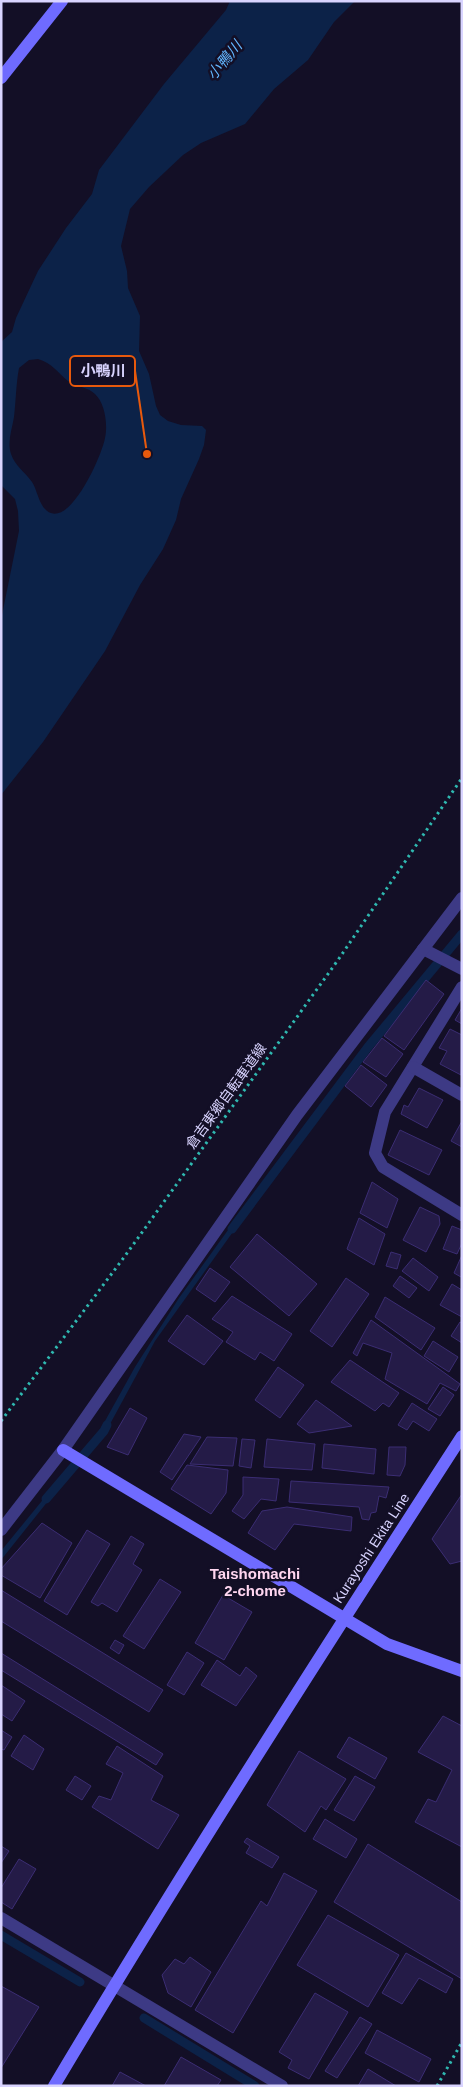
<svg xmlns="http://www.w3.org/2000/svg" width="463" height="2087" font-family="Helvetica,'Noto Sans JP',sans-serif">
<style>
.water{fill:#0c2248;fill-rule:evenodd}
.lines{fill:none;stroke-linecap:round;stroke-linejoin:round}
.stream{stroke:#0c2248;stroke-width:9}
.building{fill:#241b47;stroke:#3b2d73}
.path{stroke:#2fb8b0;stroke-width:3;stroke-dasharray:2.5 4;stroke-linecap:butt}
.street{stroke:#3d3a85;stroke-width:12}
.secondary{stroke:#6f6bff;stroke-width:12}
.labels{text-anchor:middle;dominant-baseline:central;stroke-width:5;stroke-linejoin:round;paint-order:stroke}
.street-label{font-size:14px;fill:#d9d4ff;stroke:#130f26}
.water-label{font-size:15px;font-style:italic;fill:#62b6ff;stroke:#130f26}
.neighbourhood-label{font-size:15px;font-weight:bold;fill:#ffd6f0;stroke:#130f26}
.leader{fill:none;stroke:#e8590c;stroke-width:2}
.callout-dot{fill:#e8590c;stroke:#130f26;stroke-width:2}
.callout{fill:#130f26;stroke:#e8590c;stroke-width:2}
.callout-label{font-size:15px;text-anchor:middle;font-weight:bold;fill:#d9d4ff}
</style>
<rect width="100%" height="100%" fill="#130f26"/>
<g class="water">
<path d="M230 1H355L334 22 308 60 274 89 245 124 201 143 183 155 149 187 130 209 121 246 127 271 128 288 140 316 139 351 149 374 156 406 160 415 168 421 181 425 202 426 206 430 204 445 199 459 181 499 176 520 163 549 140 585 105 651 43 742 1 795V620L19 531 18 511 15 499 1 485V342L12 332 16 318 38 271 66 228 92 194 99 170 164 84 226 10ZM38 359C52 363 58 373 68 381 77 387 88 387 95 394 105 403 108 425 105 438 102 455 73 521 51 513 39 509 38 491 32 482 25 472 15 466 11 454 7 442 12 429 14 417 16 400 16 384 19 368L29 360Z"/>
<path d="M236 1219 240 1222 155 1341 103 1437 100 1430 135 1367 179 1298Z"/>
<path d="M50 1491H56L1 1560V1551Z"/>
</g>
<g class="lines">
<g class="stream">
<path d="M232 1229 368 1047 462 934"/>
<path d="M46 1499 104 1431 107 1425"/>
<path d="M1 1935 80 1982"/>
<path d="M144 2018 255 2086"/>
</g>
</g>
<g class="building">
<path d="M426 980 444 994 404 1050 384 1036Z"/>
<path d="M462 1008V1024L455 1020Z"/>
<path d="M450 1029 462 1035 461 1075 440 1064 447 1051 439 1048Z"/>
<path d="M382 1038 403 1054 386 1077 363 1062Z"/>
<path d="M361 1065 387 1085 371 1107 345 1086Z"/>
<path d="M419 1088 443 1100 427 1128 401 1114 404 1105 408 1107Z"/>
<path d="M462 1121V1147L451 1141Z"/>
<path d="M400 1130 442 1150 429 1175 388 1155Z"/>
<path d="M372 1182 398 1199 387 1228 360 1213Z"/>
<path d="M420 1207 439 1216 440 1224 426 1252 403 1240Z"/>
<path d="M359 1218 385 1234 374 1265 347 1249Z"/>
<path d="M452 1226 462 1230V1243L457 1254 443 1249Z"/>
<path d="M257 1234 317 1284 289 1316 230 1267Z"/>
<path d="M391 1252 401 1255 397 1269 386 1266Z"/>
<path d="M462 1255V1274L461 1277 454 1273Z"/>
<path d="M413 1258 438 1277 429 1291 402 1271Z"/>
<path d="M210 1268 230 1282 215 1302 196 1289Z"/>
<path d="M400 1276 417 1288 409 1298 393 1286Z"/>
<path d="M346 1278 369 1294 332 1347 310 1331Z"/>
<path d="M452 1284 462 1290V1317L440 1305Z"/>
<path d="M232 1296 292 1334 274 1361 260 1352 255 1360 226 1342 233 1332 212 1319Z"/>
<path d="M385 1297 435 1328 421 1350 375 1317Z"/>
<path d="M187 1315 223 1341 204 1365 168 1341Z"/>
<path d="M371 1320 460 1384 456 1391 440 1383 427 1404 385 1379 392 1353 363 1343 357 1356 353 1353Z"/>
<path d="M460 1322 462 1323V1343L451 1336Z"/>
<path d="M433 1341 458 1357 449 1372 424 1356Z"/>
<path d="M350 1360 399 1393 389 1407 383 1403 375 1411 331 1382Z"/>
<path d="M278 1367 304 1385 280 1418 255 1400Z"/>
<path d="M443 1387 454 1395 440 1416 428 1409Z"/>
<path d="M316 1400 352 1426 309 1433 297 1424Z"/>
<path d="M412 1403 437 1419 429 1431 413 1421 407 1430 398 1425Z"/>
<path d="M130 1408 147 1418 128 1455 107 1447Z"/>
<path d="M184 1434 201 1437 172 1480 160 1472Z"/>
<path d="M207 1437 237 1438 233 1466 190 1464Z"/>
<path d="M242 1439 255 1440 251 1468 239 1466Z"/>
<path d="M267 1439 315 1444 312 1470 264 1467Z"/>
<path d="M324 1444 376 1449 374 1474 322 1468Z"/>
<path d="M389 1447H406L405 1465 400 1476 387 1475Z"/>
<path d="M187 1465 228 1470 226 1493 211 1514 171 1489Z"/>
<path d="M243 1477 279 1479 276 1501 261 1499 244 1519 232 1511 243 1495Z"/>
<path d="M291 1481 389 1487 386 1498 379 1496 376 1512 371 1513 369 1520 362 1519 359 1507 289 1502Z"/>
<path d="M462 1494V1561L450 1564 432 1539Z"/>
<path d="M287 1507 352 1517 351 1531 294 1524 275 1550 248 1533 262 1511Z"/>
<path d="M42 1523 72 1543 40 1598 1 1575V1569Z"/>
<path d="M87 1530 110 1544 67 1615 44 1601Z"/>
<path d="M131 1536 144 1544 133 1564 142 1570 117 1612 102 1603 98 1606 91 1602Z"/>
<path d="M160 1579 181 1592 144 1649 123 1636Z"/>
<path d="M1 1590 163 1690 149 1712 1 1621Z"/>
<path d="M223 1595 252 1612 224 1660 195 1643Z"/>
<path d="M115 1640 124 1645 119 1654 110 1648Z"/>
<path d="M187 1652 204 1663 184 1695 167 1685Z"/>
<path d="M1 1653 163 1754 156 1765 1 1670Z"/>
<path d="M217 1660 240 1676 246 1667 257 1676 236 1706 201 1685Z"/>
<path d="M1 1685 25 1701 12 1721 1 1714Z"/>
<path d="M443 1716 462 1726V1847L415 1822 428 1799 436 1802 452 1770 418 1752Z"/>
<path d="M1 1730 12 1737 4 1750 1 1749Z"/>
<path d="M24 1735 44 1749 33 1770 11 1756Z"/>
<path d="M349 1737 387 1758 375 1779 337 1757Z"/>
<path d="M117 1746 163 1776 151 1800 179 1815 158 1849 92 1807 99 1796 111 1800 123 1773 106 1764Z"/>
<path d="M299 1751 346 1779 326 1810 321 1806 305 1832 267 1805Z"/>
<path d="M75 1776 91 1786 82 1800 66 1790Z"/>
<path d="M355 1776 375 1787 354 1821 334 1810Z"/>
<path d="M325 1819 357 1839 346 1858 313 1839Z"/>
<path d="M247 1838 279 1857 272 1868 246 1853 250 1846 244 1842Z"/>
<path d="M368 1844 462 1902V1979L334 1902Z"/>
<path d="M1 1846 9 1851 1 1863Z"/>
<path d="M19 1859 36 1869 12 1909 1 1902V1888Z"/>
<path d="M284 1873 317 1891 233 2033 195 2010 261 1901 267 1906Z"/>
<path d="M328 1915 399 1955 368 2007 297 1965Z"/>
<path d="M406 1953 453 1979 446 1993 419 1978 402 2004 382 1993Z"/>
<path d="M190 1957 211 1972 191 2007 168 1993 162 1975 175 1959 184 1964Z"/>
<path d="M1 1986 39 2007 1 2068Z"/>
<path d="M315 1993 348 2012 309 2079 288 2068 292 2060 279 2052Z"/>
<path d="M360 2017 372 2024 337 2078 325 2071Z"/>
<path d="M377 2030 431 2059 419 2082 365 2053Z"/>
<path d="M181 2057 221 2080 217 2086H164Z"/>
<path d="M368 2069 396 2086H358Z"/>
<path d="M120 2072 146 2086H112Z"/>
</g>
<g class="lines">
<g class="path">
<path d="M1 1421 125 1256 338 960 462 778"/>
<path d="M437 2086 462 2042"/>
</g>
<g class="street">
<path d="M423 949 462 969"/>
<path d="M462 987 385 1112 375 1153 383 1167 462 1215"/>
<path d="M413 1067 462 1095"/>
<path d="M1 1530 63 1450 297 1115 462 898"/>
<path d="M1 1918 282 2086"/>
</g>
<g class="secondary">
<path d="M1 78 62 1"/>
<path d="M63 1450 387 1644 462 1671"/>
<path d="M54 2086C185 1866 323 1651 462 1436"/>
</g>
</g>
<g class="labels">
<g class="street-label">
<text transform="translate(226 1096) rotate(-54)">倉吉東郷自転車道線</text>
<text transform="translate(371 1548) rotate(-57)">Kurayoshi Ekita Line</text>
</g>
<g class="water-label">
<text transform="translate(224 60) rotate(-50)">小鴨川</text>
</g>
<g class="neighbourhood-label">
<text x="255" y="1573">Taishomachi<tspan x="255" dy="17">2-chome</tspan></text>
</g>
</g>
<path class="leader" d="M147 454L135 371"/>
<circle class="callout-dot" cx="147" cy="454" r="5"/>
<rect class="callout" x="70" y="356" width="65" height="30" rx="5"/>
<g class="callout-label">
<text x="103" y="376">小鴨川</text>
</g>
<rect width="463" height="2087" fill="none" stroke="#d9d4ff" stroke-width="5"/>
</svg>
